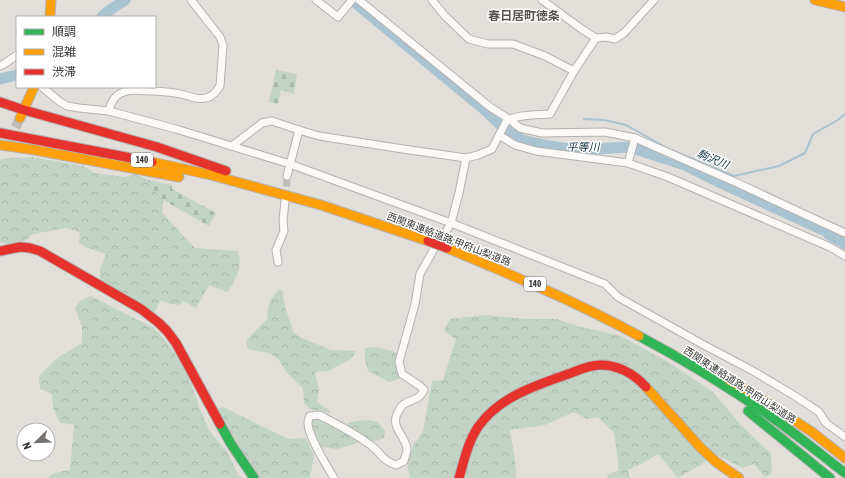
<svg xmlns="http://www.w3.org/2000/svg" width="845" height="478" font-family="'Asap Condensed','Noto Sans JP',sans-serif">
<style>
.forest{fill:url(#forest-crowns)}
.cemetery{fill:url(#cemetery-stones)}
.water{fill:url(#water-ripples)}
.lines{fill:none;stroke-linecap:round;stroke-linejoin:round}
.stream{stroke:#a9c3d0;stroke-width:2}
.river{stroke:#a9c3d0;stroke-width:11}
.street-tunnel{stroke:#c0bdb9;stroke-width:7;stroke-dasharray:7 3.5;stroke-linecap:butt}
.secondary-tunnel{stroke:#c0bdb9;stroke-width:10;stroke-dasharray:10 5;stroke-linecap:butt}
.street-casing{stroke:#b5b2af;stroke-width:9}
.fast-casing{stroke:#b5b2af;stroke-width:11}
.slow-casing{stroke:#b5b2af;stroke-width:11}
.jam-casing{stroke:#b5b2af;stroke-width:11}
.street{stroke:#fbfaf9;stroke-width:7}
.fast{stroke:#30b455;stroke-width:9}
.slow{stroke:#ff9f0a;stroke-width:9}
.jam{stroke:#e5322d;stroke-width:9}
.jam-bridge-casing{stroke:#bebcba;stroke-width:11;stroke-linecap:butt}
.jam-bridge{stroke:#e5322d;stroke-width:9}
.labels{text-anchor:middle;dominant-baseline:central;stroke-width:3;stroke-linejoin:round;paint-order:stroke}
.shield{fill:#fff;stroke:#757472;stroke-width:1}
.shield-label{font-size:9px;font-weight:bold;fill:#3a3835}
.street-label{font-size:10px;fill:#3a3835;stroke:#fff}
.water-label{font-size:11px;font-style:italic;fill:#082d3c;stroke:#fff}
.quarter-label{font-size:12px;font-weight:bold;fill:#59544d;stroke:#fff}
</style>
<defs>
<pattern id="forest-crowns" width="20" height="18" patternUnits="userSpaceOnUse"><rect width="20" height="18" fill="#c3d4c6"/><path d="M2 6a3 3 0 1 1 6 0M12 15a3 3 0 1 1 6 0" fill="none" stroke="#a8b7ab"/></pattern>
<pattern id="cemetery-stones" width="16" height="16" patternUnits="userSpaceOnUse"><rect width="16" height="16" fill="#c3d4c6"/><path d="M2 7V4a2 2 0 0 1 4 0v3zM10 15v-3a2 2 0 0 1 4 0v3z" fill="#a8b7ab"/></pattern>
<pattern id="water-ripples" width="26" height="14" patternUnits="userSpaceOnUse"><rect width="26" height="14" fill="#a9c3d0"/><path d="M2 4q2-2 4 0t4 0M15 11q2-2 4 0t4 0" fill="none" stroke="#8b9faa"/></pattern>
</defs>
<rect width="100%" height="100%" fill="#e2deda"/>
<g class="forest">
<path d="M31 157 84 166 94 173 125 177 136 174 148 180 150 185 163 200 162 213 195 248 238 251C243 269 236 277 228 292L209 285 196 308 183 301 180 305 170 304 160 300 155 313 151 315 101 287C98 271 100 269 106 254L85 247 79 243 80 232 66 228 33 234 18 247 0 242V160L8 158Z"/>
<path d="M279 289 282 290 285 307 294 333 302 338 331 350 356 351 351 359 328 371 315 372 319 389 317 402 331 412 328 413 310 409 304 403 303 388 288 374 278 359 269 353 248 349 246 341 267 319 268 309 271 299Z"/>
<path d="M91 296 122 312 154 328 169 345 185 369 196 397 200 409 209 430 227 452 239 476 244 478H48C53 471 62 472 70 470L74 425 60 423 53 408 52 394 40 389 39 376 56 359 82 343V327L75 308 80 301Z"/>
<path d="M486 315 524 319H557L577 326 621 336 670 363 713 392 740 424 771 454 772 473 765 477 754 464 743 468 710 452 705 462 678 478 658 454 643 463 628 470 630 478H608L607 475 619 470 614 433 598 417 587 419 574 412 545 425 510 430 516 467V478H410L407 465 413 446 423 431 432 381 443 380 456 339 444 331 450 319Z"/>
<path d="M376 347 393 351 397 354 396 367 401 378 389 382 368 371 365 359V348Z"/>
<path d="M223 407 288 439 306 438 314 455 310 478H260L248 464 215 410Z"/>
<path d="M314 419C330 420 347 434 360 442L338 449 321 447 311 428V421Z"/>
<path d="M369 420 378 422 385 431 384 438 372 442 349 428 348 423 356 421Z"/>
</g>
<g class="cemetery">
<path d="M276 70 297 74 294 94 281 90 278 104 269 102Z"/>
<path d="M148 180 172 185V189L216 213 209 226 163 200 150 185Z"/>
</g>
<path class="water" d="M820 223 845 236V250L824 238Z"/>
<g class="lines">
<path class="stream" d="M584 119 604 120 626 125 669 149 734 176 779 166 805 153 813 134 838 120 845 114"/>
<g class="river">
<path d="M352 0 451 82 485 110 507 131 522 140 549 146 562 148 597 149 629 147 685 165 721 183 845 240"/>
<path d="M102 17 107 12 125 0"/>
<path d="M0 79 17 75"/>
</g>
<path class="street-tunnel" d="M286 197 287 176"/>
<path class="secondary-tunnel" d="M9 141 20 118"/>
<defs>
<g id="street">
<path d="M316 0 338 17 352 0"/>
<path d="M359 0 490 107 509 119 520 128 542 133 605 132 635 138 735 182 845 233"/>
<path d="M432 0 445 16 469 39 488 44H513L545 56 574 71"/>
<path d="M542 0 583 30 596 38 606 37 615 39 624 33 654 0"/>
<path d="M0 66 4 64 17 55"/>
<path d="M42 87 59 101 67 106 79 108 109 111 176 129 290 164 451 223 605 284 618 297 702 344 753 371 795 396 819 412 826 423 845 437"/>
<path d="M109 111C112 97 119 91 134 90 147 91 161 91 175 93 186 94 198 102 209 97 214 95 217 90 220 86L223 45 220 37 217 33 191 0"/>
<path d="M499 135 515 145 536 151 628 163 668 177 830 247 845 256"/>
<path d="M232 146 262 123 272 121 299 130 319 136 403 149 466 158 478 155 492 149 506 122C513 114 540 115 550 114L574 71 596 38"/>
<path d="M628 163 635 138"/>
<path d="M287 176 299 130"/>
<path d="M443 237 451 223 459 193 466 158"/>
<path d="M278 262 276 250 284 231 283 221 285 201"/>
<path d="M334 478C327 466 307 435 308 422 308 421 309 417 310 416L319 415 325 418C340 426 356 434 369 444 380 451 382 461 396 465L404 461C405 457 407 453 407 449 406 437 393 430 396 417 397 413 401 406 404 404 412 399 419 401 424 390L420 386 402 374 399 362 415 304 420 274 434 249"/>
</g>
<g id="fast">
<path d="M639 336C688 362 735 391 780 423 802 439 823 456 845 473"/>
<path d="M748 411 830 478"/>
<path d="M220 424 231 444 254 478"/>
</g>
<g id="slow">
<path d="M815 0 845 7"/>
<path d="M50 17 51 0"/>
<path d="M20 118 34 87"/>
<path d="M0 145 35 150 179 177"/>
<path d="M152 162 211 175 321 205 428 241"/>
<path d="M447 248C512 275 577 302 639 336"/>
<path d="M729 380 749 391 812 432 845 458"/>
<path d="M646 387 700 447 716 462 739 478"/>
</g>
<g id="jam">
<path d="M0 102 24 110 157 147 226 171"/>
<path d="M0 133 152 162"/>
<path d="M0 251 20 247 30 248 40 251 141 309 159 323 167 331 176 343 220 424"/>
<path d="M459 478C464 461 468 442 478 427 500 396 537 385 571 373 581 369 590 365 600 365 618 365 634 374 646 387"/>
</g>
</defs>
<use href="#street" class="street-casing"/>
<use href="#fast" class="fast-casing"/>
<use href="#slow" class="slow-casing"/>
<use href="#jam" class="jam-casing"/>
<use href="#street" class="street"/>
<use href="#fast" class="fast"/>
<use href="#slow" class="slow"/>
<use href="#jam" class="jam"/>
<defs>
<path id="jam-bridge" d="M428 241 447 248"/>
</defs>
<use href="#jam-bridge" class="jam-bridge-casing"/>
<use href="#jam-bridge" class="jam-bridge"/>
</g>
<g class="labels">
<g class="shield">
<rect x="131" y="153" width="22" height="14" rx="3"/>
<rect x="524" y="277" width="22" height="14" rx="3"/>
</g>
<g class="shield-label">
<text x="142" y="160">140</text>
<text x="535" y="284">140</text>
</g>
<g class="street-label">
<text transform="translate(449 239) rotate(21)">西関東連絡道路;甲府山梨道路</text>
<text transform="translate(740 385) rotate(33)">西関東連絡道路;甲府山梨道路</text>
</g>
<g class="water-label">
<text transform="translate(583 147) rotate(-1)">平等川</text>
<text transform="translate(713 159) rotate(23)">駒沢川</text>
</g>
<g class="quarter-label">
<text x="524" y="16">春日居町徳条</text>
</g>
</g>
<rect x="16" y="16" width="140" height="72" fill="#ffffff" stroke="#b0afae"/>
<rect x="24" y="29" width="20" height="6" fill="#30b455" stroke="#b0afae"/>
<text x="52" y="36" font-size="12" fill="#3a3835">順調</text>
<rect x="24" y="49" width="20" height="6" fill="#ff9f0a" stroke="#b0afae"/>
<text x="52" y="56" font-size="12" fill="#3a3835">混雑</text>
<rect x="24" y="69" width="20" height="6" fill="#e5322d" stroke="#b0afae"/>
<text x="52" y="76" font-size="12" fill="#3a3835">渋滞</text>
<g transform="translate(36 442) rotate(247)"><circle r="19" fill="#ffffff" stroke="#b0afae"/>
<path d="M0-3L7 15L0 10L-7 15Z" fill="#75726f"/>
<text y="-6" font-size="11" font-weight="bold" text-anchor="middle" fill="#3a3835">N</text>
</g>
</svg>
